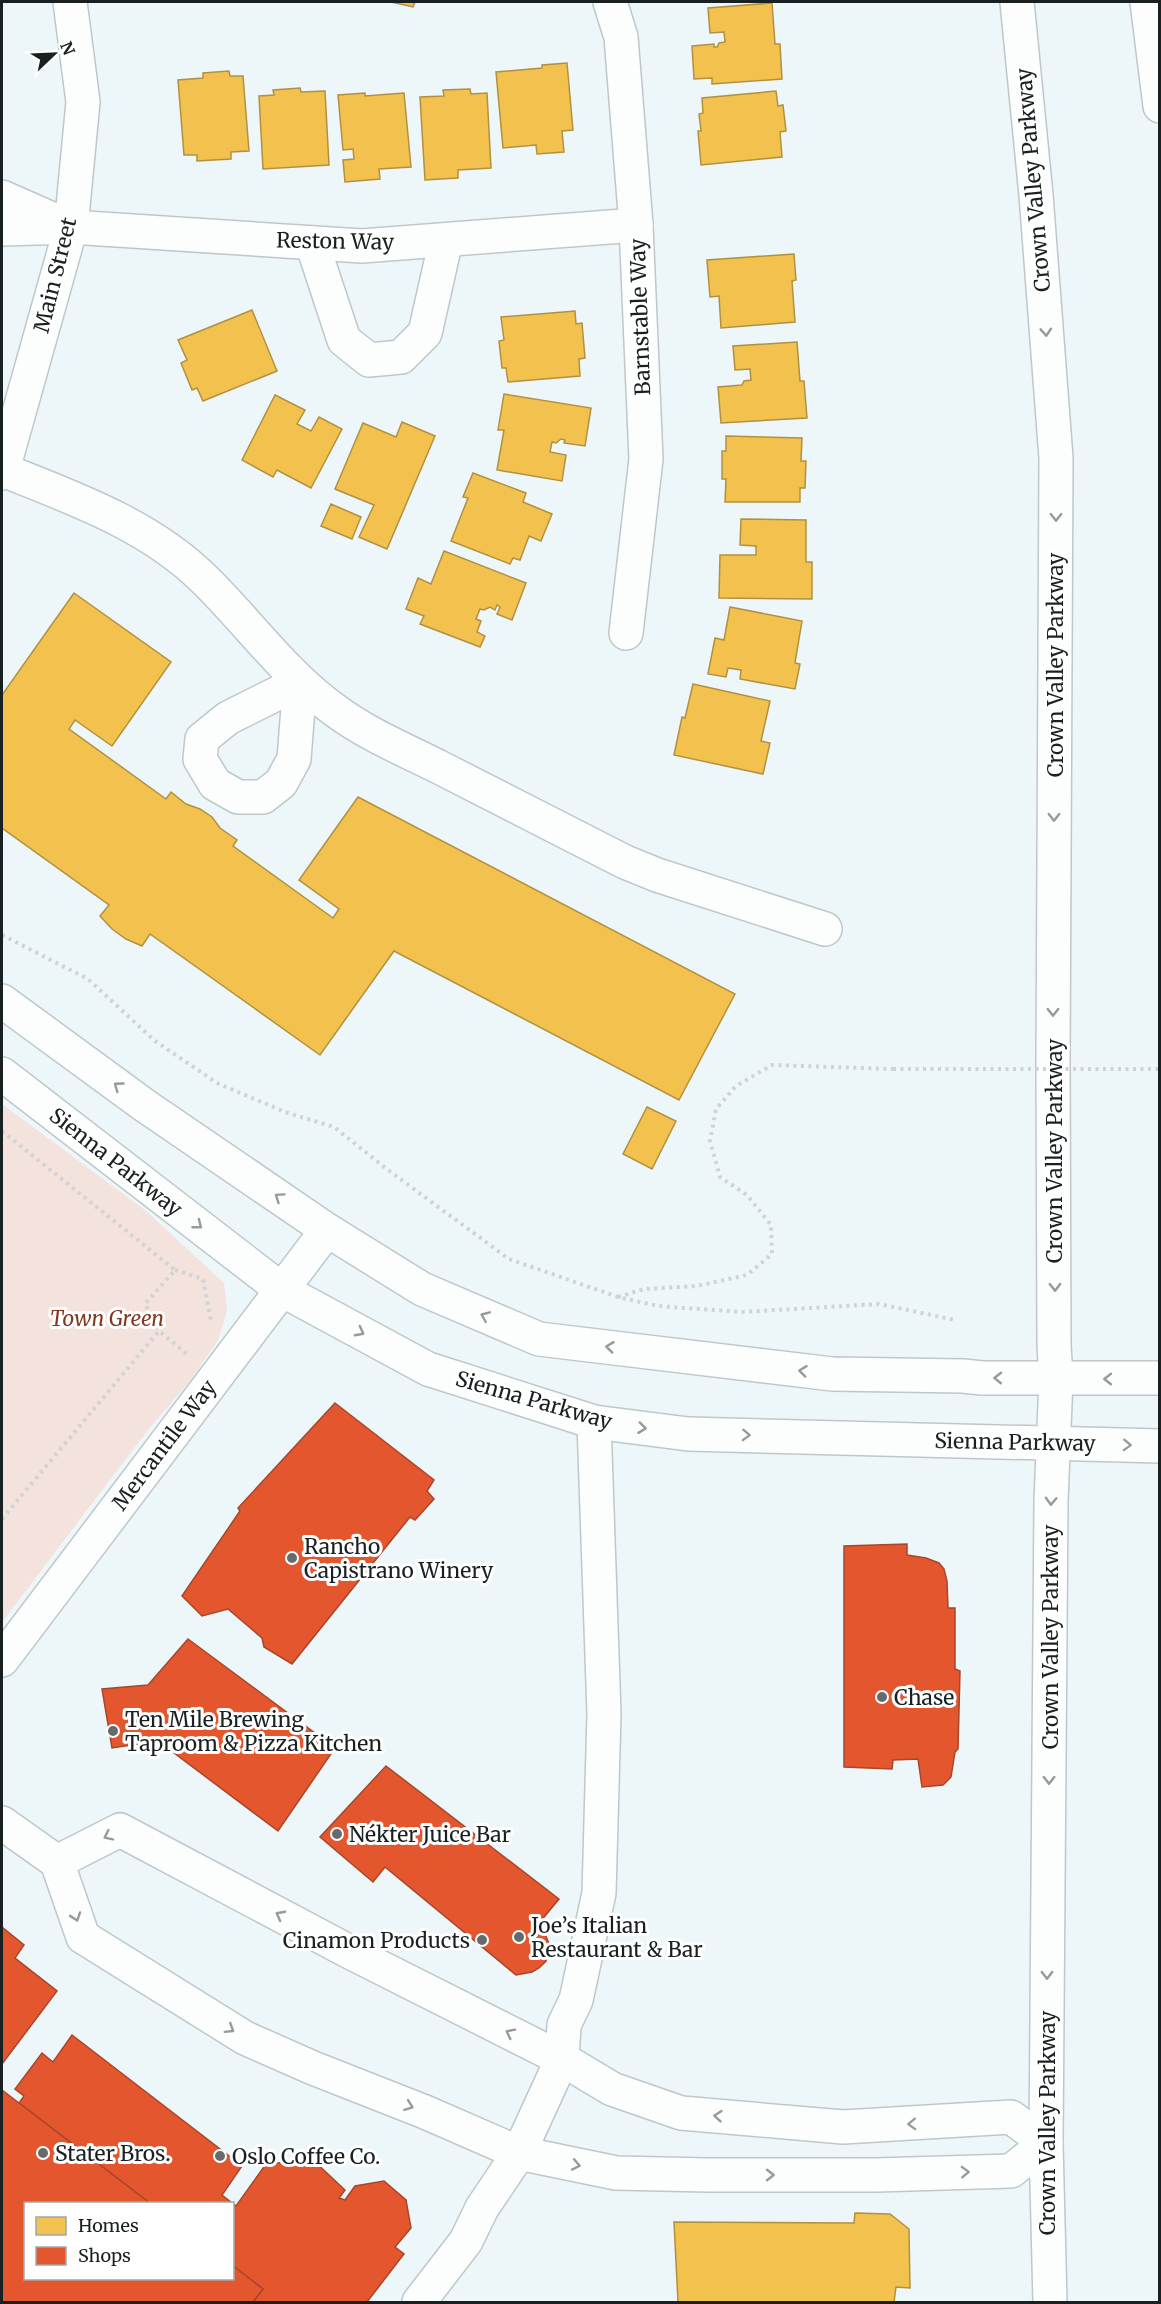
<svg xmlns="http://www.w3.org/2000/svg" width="1161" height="2304" font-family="Merriweather,serif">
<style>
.green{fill:#f4e2dc}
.homes{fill:#f2c14e;stroke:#b19141;stroke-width:1.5}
.shops{fill:#e4572e;stroke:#a7462a;stroke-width:1.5}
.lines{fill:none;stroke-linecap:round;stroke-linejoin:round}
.minor-casing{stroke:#bfc7ca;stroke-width:36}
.major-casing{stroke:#bfc7ca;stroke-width:36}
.path{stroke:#d0d3d4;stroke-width:4;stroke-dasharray:3 4.5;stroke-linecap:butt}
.minor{stroke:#fcfefe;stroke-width:33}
.major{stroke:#fcfefe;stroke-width:33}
.path-bridge{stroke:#d0d3d4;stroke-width:4;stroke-dasharray:3 4.5;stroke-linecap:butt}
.oneway{stroke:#959a9b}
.poi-dot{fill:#636b6d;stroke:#fff;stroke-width:2}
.labels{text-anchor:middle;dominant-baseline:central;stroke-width:6;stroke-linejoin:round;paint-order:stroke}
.street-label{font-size:21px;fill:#182022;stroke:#fff}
.park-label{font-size:21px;font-style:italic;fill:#813820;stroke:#fff}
.poi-label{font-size:21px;fill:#182022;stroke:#fff;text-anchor:start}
</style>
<rect width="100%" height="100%" fill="#edf6f9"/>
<path class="green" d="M2 1104 146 1211 224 1283 227 1311 218 1340 189 1382 147 1431 2 1622Z"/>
<g class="homes">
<path d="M391 2H415L413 7Z"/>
<path d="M772 3 775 44H780L782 79 712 84V78L694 79 692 46 714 44V47H717L719 43 725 42 724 32 710 33 708 8Z"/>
<path d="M567 63 573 130 562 131 564 152 537 154 536 145 503 148 496 72 542 68V65Z"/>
<path d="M229 71 230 76H243L249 151 231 152V159L197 161V155H184L178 80 203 78V73Z"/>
<path d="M300 88 301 92 325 91 329 165 263 169 259 96 274 95 273 90Z"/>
<path d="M470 89 471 94 487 93 491 168 458 170V178L425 180 420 97 444 96 443 90Z"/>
<path d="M776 91 778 106 783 105 786 131 780 132 782 157 701 165 698 131H701L699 114 703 113 702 98Z"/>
<path d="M365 93V96L404 93 411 167 379 169 380 179 345 182 343 160 354 159 353 149 343 150 338 95Z"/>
<path d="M794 254 796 280 792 281 795 322 721 328 719 296 710 297 707 260Z"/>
<path d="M252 310 277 371 203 401 197 388 192 390 181 363 187 360 178 340Z"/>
<path d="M575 311 576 324 582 323 585 358 579 359 580 376 508 382 506 368H502L499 341 504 340 501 317Z"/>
<path d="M797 342 800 381H804L807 418 721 423 718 387 742 385 744 381 751 380 750 369 735 370 733 346Z"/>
<path d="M504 394 591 408 585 446 564 443 565 440 561 439 556 443 552 442 550 452 566 455 562 481 497 470 504 430H498Z"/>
<path d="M275 395 305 410 297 424 311 431 319 417 342 429 311 488 277 470 273 477 242 460Z"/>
<path d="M402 422 435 436 387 549 359 537 374 505 335 489 363 423 396 437Z"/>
<path d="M726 436 802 438 801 461H806L805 488H800V502H725L726 479H722V451H726Z"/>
<path d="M473 473 526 493 523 502 552 514 541 541 529 536 520 560 513 558 510 564 451 541 468 498 463 497Z"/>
<path d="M331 504 361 517 352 539 321 526Z"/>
<path d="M741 519 806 520V562H812V599L719 598 720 555H756V546L740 545Z"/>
<path d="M444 551 526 583 512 620 497 614 500 607 497 605 495 610 490 607 484 610 480 609 476 619 481 621 477 632 485 636 480 647 420 624 424 616 406 609 418 578 431 584Z"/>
<path d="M74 593 171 662 112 746 75 720 69 729 166 799 171 792 186 804 200 809 212 817 220 828 237 840 233 846 333 918 339 909 299 880 358 797 735 994 679 1100 394 951 320 1055 150 934 142 946 126 939 112 929 100 916 109 905 2 828V695Z"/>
<path d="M730 607 802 621 795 663 800 664 795 689 740 679 741 670 728 668 726 677 708 674 715 638 724 640Z"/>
<path d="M693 684 770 701 761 741 770 743 763 774 674 755 682 717 685 718Z"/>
<path d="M647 1107 676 1121 652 1169 623 1154Z"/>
<path d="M855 2213 890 2214 909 2229 910 2288 896 2287 894 2302H678L674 2222 854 2223Z"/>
</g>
<g class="shops">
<path d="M335 1403 434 1480 427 1491 434 1499 415 1520 410 1517 292 1664 264 1647 262 1638 228 1609 202 1616 182 1596 240 1511 238 1508Z"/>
<path d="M907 1544V1555L926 1558 939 1563 944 1569 947 1581 948 1608H955V1669L960 1671 958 1749 955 1752 951 1777 943 1785 922 1787 918 1759 893 1760 892 1769 844 1767V1546Z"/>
<path d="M188 1639 335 1748 278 1831 158 1741 112 1748 102 1689 148 1685Z"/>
<path d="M386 1766 559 1899 540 1922 550 1946 546 1961 539 1968 532 1972 516 1975 385 1867 373 1882 320 1837Z"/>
<path d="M2 1927 24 1945 15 1958 57 1991 2 2064Z"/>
<path d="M72 2035 242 2166 222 2195 236 2206 266 2164 313 2160 345 2190 339 2198 345 2200 355 2186 384 2181 406 2200 411 2228 395 2247 404 2254 367 2302H253L263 2289 232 2265V2204H151L19 2103 24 2096 15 2089 42 2053 53 2062Z"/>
<path d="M2 2090 151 2204H26V2278H232V2265L263 2289 253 2302H2Z"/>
</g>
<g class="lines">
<defs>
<g id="minor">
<path d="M610 2 621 37 636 225 646 459 626 633"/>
<path d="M2 197 61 223"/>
<path d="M2 229 71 227 362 246 636 225"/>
<path d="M312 243 344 340 369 360 401 357 425 333 446 240"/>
<path d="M3 470C73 498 150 525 205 580 249 623 285 675 336 711 367 734 405 750 439 767 501 799 563 830 625 862L657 875 825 929"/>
<path d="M2 473 71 227 83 102 70 2"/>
<path d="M300 682 294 759 281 783 263 797H238L215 784 200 759 202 739 228 718Z"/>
<path d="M2 1660 327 1230"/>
<path d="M2 1823 57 1862 83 1937 245 2038 313 2068 425 2112 519 2153 616 2173 708 2175H876L1011 2171 1046 2143 1011 2117 843 2127 681 2113 612 2089 562 2059 346 1950 120 1830 57 1862"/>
<path d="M419 2302 466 2241 482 2208 519 2153 562 2059 564 2025 576 2000 599 1893 604 1714 594 1422"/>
</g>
<g id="major">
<path d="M1017 2 1036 195 1056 458 1053 1061 1054 1345 1056 1379 1051 1501 1046 2143 1050 2302"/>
<path d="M1147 2 1160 106"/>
<path d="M2 1001 144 1105 327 1230 422 1289 539 1339 832 1374 963 1376 982 1378H1160"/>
<path d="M2 1074 282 1290 428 1369 594 1422 688 1434 1160 1446"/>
</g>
</defs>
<use href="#minor" class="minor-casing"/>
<use href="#major" class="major-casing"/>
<g class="path">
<path d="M2 935 88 979 155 1041 217 1083 285 1112 334 1127 388 1170 509 1259 618 1297 658 1306 742 1312 879 1304 955 1320"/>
<path d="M2 1131 175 1270 145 1304 159 1331"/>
<path d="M175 1270 203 1279 211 1321"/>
<path d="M618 1297 644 1289 697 1286 747 1275 772 1254 771 1225 747 1195 720 1177 710 1141 716 1109 736 1086 772 1065 893 1069"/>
<path d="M2 1519 159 1331 187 1354"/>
</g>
<use href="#minor" class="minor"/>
<use href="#major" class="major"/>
<path class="path-bridge" d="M893 1069H1160"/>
</g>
<defs><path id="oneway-chevron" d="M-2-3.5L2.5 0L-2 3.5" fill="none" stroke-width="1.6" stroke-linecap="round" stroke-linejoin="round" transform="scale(1.5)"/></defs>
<g class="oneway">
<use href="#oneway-chevron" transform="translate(1046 332) rotate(86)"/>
<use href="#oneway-chevron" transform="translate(1056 517) rotate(90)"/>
<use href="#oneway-chevron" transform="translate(1054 817) rotate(90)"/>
<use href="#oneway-chevron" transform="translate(1053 1012) rotate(90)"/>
<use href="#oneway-chevron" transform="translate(118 1086) rotate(-144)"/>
<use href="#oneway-chevron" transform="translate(279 1197) rotate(-146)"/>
<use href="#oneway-chevron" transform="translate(198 1225) rotate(38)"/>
<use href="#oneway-chevron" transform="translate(1055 1287) rotate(89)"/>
<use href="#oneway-chevron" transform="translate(485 1316) rotate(-157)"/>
<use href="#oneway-chevron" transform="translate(360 1332) rotate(28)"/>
<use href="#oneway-chevron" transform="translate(610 1347) rotate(-173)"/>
<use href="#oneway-chevron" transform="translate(803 1371) rotate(-173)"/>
<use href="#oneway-chevron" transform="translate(998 1378) rotate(-179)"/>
<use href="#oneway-chevron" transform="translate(1108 1379) rotate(180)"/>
<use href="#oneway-chevron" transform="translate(642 1428) rotate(7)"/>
<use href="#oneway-chevron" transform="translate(746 1435) rotate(2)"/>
<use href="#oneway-chevron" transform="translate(1127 1445) rotate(2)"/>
<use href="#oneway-chevron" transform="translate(1051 1501) rotate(92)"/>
<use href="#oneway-chevron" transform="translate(1049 1780) rotate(90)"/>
<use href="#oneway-chevron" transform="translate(108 1836) rotate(154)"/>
<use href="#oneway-chevron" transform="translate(280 1915) rotate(-152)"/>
<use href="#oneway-chevron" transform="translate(76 1917) rotate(71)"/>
<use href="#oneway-chevron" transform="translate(1047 1975) rotate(90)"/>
<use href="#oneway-chevron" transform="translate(230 2029) rotate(32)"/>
<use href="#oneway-chevron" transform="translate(510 2033) rotate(-153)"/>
<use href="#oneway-chevron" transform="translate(409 2106) rotate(21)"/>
<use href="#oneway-chevron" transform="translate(718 2116) rotate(-175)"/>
<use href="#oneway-chevron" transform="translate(912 2124) rotate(178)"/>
<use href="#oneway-chevron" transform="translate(576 2165) rotate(11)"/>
<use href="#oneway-chevron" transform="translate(965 2172) rotate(-2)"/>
<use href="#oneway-chevron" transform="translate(770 2175)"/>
</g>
<g class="poi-dot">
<circle cx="292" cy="1558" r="6"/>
<circle cx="882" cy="1697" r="6"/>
<circle cx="113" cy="1731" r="6"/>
<circle cx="337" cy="1834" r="6"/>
<circle cx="519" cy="1937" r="6"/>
<circle cx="482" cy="1940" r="6"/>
<circle cx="43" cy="2153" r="6"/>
<circle cx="220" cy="2156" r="6"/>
</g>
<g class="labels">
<g class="street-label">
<text transform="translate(1033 180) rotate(-95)">Crown Valley Parkway</text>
<text transform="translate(335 241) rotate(1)">Reston Way</text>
<text transform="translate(55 275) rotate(-76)">Main Street</text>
<text transform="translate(640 317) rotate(-92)">Barnstable Way</text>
<text transform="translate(1055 665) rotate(-90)">Crown Valley Parkway</text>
<text transform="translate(1054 1151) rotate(-90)">Crown Valley Parkway</text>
<text transform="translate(116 1162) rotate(38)">Sienna Parkway</text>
<text transform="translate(534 1400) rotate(16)">Sienna Parkway</text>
<text transform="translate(1015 1442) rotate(1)">Sienna Parkway</text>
<text transform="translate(164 1445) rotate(-53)">Mercantile Way</text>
<text transform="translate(1050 1637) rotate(-90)">Crown Valley Parkway</text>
<text transform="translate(1047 2123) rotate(-90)">Crown Valley Parkway</text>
</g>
<g class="park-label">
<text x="107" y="1318">Town Green</text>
</g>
<g class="poi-label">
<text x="304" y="1546">Rancho<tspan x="304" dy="24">Capistrano Winery</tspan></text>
<text x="894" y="1697">Chase</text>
<text x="125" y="1719">Ten Mile Brewing<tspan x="125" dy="24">Taproom &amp; Pizza Kitchen</tspan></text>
<text x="349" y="1834">Nékter Juice Bar</text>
<text x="531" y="1925">Joe’s Italian<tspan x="531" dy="24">Restaurant &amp; Bar</tspan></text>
<text x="470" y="1940" text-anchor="end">Cinamon Products</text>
<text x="55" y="2153">Stater Bros.</text>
<text x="232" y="2156">Oslo Coffee Co.</text>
</g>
</g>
<rect width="1161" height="2304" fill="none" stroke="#182022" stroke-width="6"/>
<rect x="24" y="2202" width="210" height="78" fill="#ffffff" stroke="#a3a6a7" stroke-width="1.5"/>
<rect x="36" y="2217" width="30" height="18" fill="#f2c14e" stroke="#a3a6a7" stroke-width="1.5"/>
<text x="78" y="2232" font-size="18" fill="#182022">Homes</text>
<rect x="36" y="2247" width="30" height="18" fill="#e4572e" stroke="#a3a6a7" stroke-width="1.5"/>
<text x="78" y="2262" font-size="18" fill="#182022">Shops</text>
<g transform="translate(54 54) rotate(67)" stroke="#ffffff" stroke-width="4.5" paint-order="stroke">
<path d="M0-4.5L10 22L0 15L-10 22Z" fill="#182022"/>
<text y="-9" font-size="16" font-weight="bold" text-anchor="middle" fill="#182022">N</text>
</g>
</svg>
